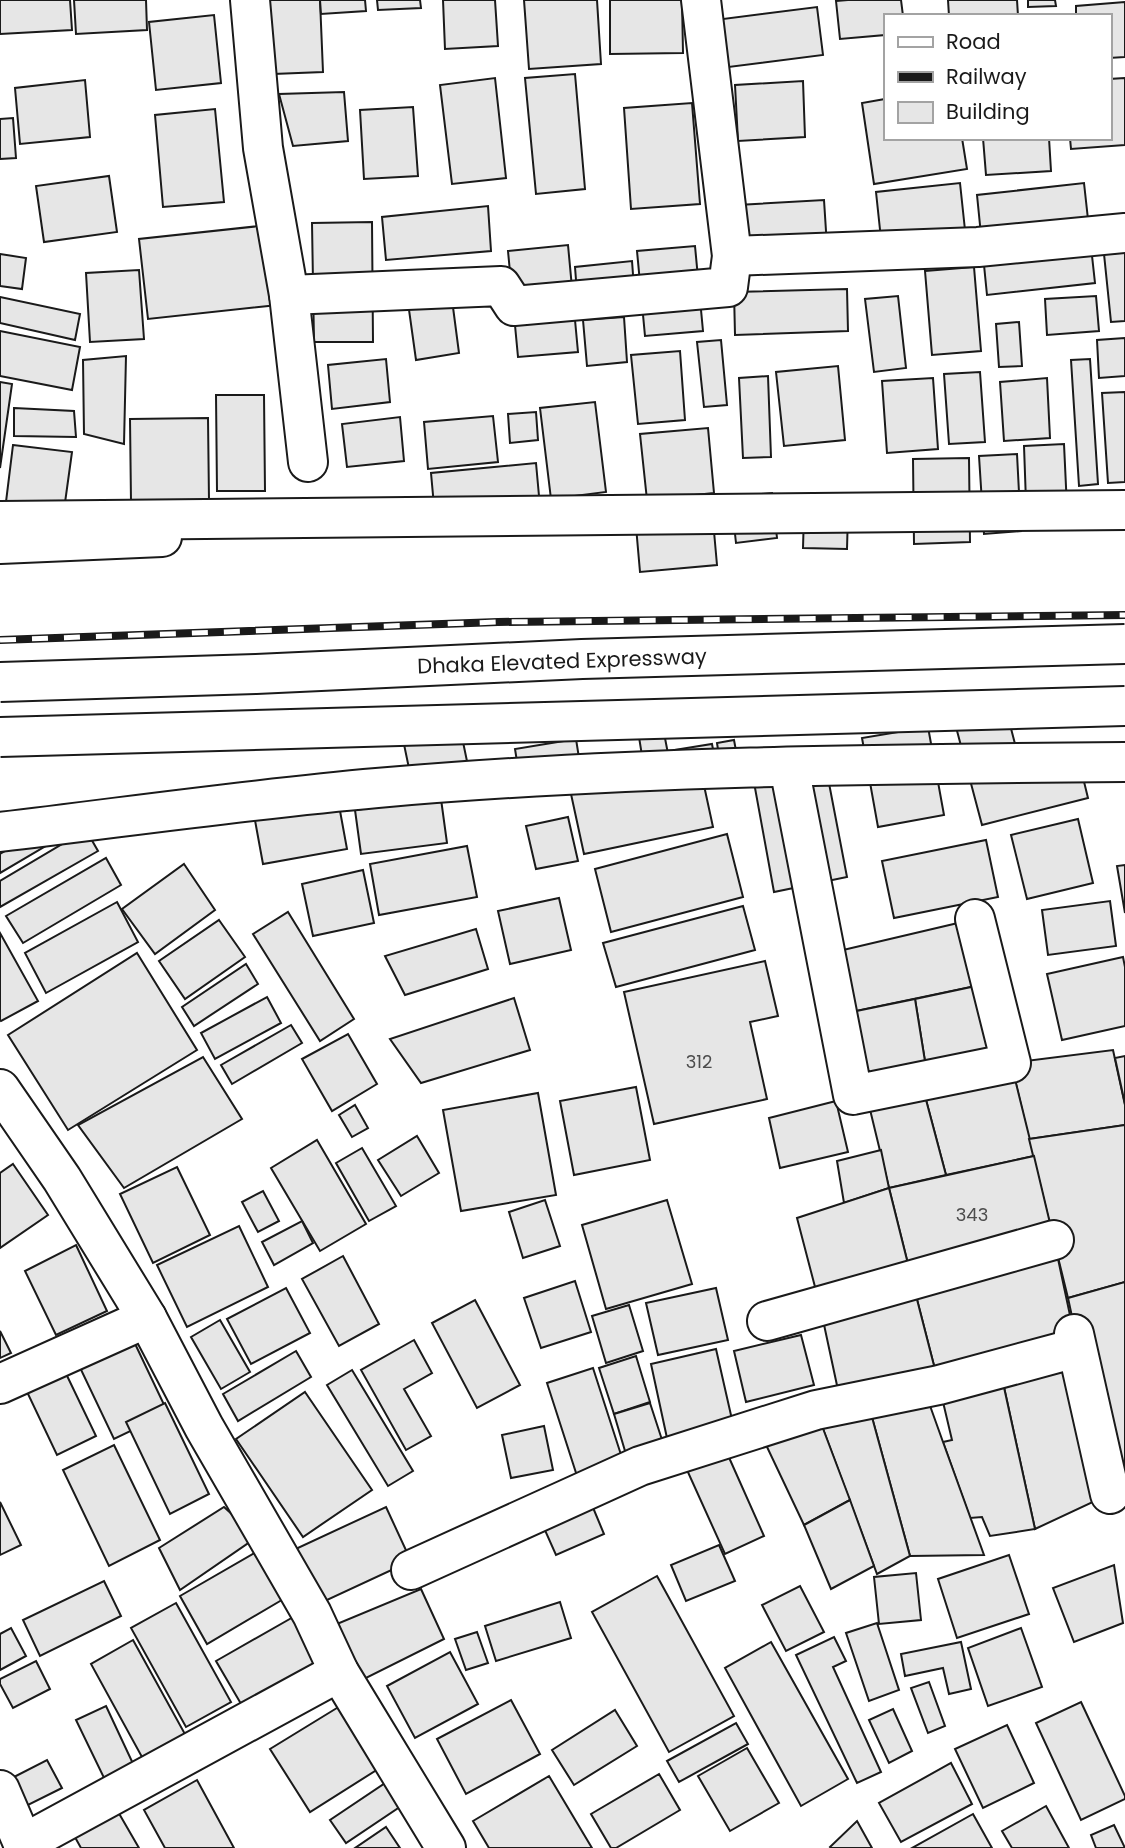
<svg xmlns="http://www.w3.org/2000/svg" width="1125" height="1848" font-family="Poppins,sans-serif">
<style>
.building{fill:#e6e6e6;stroke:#1a1a1a;stroke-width:2}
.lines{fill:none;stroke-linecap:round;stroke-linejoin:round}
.street-casing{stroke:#1a1a1a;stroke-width:42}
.highway-casing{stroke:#1a1a1a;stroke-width:42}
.street{stroke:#fff;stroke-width:38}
.highway{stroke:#fff;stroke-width:38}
.tram{stroke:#1a1a1a;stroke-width:2}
.rail-casing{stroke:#1a1a1a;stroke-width:8}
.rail{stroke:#fff;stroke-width:5;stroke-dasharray:16;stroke-linecap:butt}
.highway-bridge-casing{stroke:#1a1a1a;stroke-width:42;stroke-linecap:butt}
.highway-bridge{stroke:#fff;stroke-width:38}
.labels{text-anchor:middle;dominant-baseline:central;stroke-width:5;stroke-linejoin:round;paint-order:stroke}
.number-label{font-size:18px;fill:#4d4d4d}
.street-label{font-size:21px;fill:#1a1a1a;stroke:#fff}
</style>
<rect width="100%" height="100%" fill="#fff"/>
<g class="building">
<path d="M0 0H70L72 30 0 34Z"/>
<path d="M74 0H146L147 30 76 34Z"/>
<path d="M263 0H320L323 72 249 75Z"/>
<path d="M320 0H365L366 11 321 14Z"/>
<path d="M377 0H420L421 8 378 10Z"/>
<path d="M443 0H495L498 46 445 49Z"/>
<path d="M524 0H597L601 64 529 69Z"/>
<path d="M610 0H682L683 53 610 54Z"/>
<path d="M848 0H901L903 16H885V35L840 39 836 1Z"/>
<path d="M948 0H1017L1018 16H949Z"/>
<path d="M1028 0H1055L1056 6 1028 7Z"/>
<path d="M1125 2V57L1109 58V16H1076V6Z"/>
<path d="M817 7 823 55 713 69 707 21Z"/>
<path d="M214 15 221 83 156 90 149 22Z"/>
<path d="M575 74 585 189 536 194 525 78Z"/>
<path d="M495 78 506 178 452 184 440 85Z"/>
<path d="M1125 78V145L1071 149 1070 138H1109V79Z"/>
<path d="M85 80 90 137 20 144 15 88Z"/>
<path d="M803 81 805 137 738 141 735 85Z"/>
<path d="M344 92 348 141 293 146 279 94Z"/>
<path d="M885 99V138H962L967 169 874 184 862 103Z"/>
<path d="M692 103 700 204 631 209 624 108Z"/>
<path d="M413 107 418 176 364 179 360 110Z"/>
<path d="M215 109 224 202 163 207 155 115Z"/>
<path d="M13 118 16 158 0 159V119Z"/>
<path d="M983 138H1049L1051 171 986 175Z"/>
<path d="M109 176 117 232 44 242 36 186Z"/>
<path d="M960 183 965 230 881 239 876 192Z"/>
<path d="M1084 183 1095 283 987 295 977 195Z"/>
<path d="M824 200 828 262 742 267 738 205Z"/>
<path d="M488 206 491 251 386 260 382 217Z"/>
<path d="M372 222 373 342H314L312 223Z"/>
<path d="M278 224 287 304 148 319 139 239Z"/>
<path d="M568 245 578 352 518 357 508 251Z"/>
<path d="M695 246 703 331 645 336 637 251Z"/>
<path d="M1125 251V321L1111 322 1104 254Z"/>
<path d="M0 254 26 258 22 289 0 286Z"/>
<path d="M632 261 635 301 578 306 575 267Z"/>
<path d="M974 267 981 351 932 355 925 271Z"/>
<path d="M448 269 459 353 416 360 404 274Z"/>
<path d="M139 270 144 339 90 342 86 273Z"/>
<path d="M847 289 848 331 735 335 734 292Z"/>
<path d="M898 296 906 368 874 372 865 299Z"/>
<path d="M1096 296 1099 331 1047 335 1045 299Z"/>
<path d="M0 297 80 314 75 340 0 323Z"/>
<path d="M624 317 627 362 587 366 583 320Z"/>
<path d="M1019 322 1022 366 999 367 996 324Z"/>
<path d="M0 331 80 347 72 390 0 376Z"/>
<path d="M1125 338V376L1099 378 1097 340Z"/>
<path d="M721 340 727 405 704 407 697 342Z"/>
<path d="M680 351 685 420 638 424 631 355Z"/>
<path d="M126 356 124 444 84 434 83 360Z"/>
<path d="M386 359 390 402 332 409 328 365Z"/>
<path d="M1090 359 1098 484 1079 486 1071 360Z"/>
<path d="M838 366 845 440 784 446 776 372Z"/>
<path d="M980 372 985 442 949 444 944 374Z"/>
<path d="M768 376 771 457 743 458 739 378Z"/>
<path d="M933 378 938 449 887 453 882 381Z"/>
<path d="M1047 378 1050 438 1004 441 1000 382Z"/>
<path d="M0 382 12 384 0 468Z"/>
<path d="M1125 392V482L1108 483 1102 393Z"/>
<path d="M216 395H264L265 491H217Z"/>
<path d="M595 402 606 492 551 499 540 408Z"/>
<path d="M14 408 74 411 76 437 14 436Z"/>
<path d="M536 412 538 440 510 443 508 414Z"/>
<path d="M493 416 498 462 428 469 424 422Z"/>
<path d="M400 417 404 461 347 467 342 424Z"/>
<path d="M208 418 209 501 131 502 130 419Z"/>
<path d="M708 428 714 493 647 500 640 434Z"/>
<path d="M1064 444 1068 529 1027 530 1024 446Z"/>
<path d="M13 445 72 452 64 510 6 502Z"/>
<path d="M1017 454 1021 531 984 534 979 456Z"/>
<path d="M969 458 970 542 914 544 913 459Z"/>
<path d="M536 463 540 507 435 517 431 473Z"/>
<path d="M772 493 777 538 736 543 731 497Z"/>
<path d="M712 509 717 565 640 572 635 515Z"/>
<path d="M804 513H848L847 549 803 548Z"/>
<path d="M457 713 468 766 411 778 400 725Z"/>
<path d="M1007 713 1021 767 1077 753 1088 798 982 825 956 727Z"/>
<path d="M928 727 944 815 878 827 862 738Z"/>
<path d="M664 733 670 764 644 768 639 737Z"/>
<path d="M576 739 583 783 522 793 515 749Z"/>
<path d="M734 740 740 772 722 775 717 743Z"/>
<path d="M712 744 715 760 677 766 674 750Z"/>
<path d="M823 752 847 877 774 892 751 766Z"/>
<path d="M700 767 713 827 584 854 571 794Z"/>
<path d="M336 789 347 849 263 864 252 804Z"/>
<path d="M441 799 447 843 361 854 355 810Z"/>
<path d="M70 813 78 827 0 873V854Z"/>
<path d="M568 817 578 861 536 869 526 826Z"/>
<path d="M1078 819 1093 883 1027 899 1011 835Z"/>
<path d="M86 830 98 851 0 907V881Z"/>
<path d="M727 834 743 897 611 932 595 869Z"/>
<path d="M986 840 998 897 894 918 882 861Z"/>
<path d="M467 846 477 897 379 915 370 864Z"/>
<path d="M106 858 121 885 23 943 6 916Z"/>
<path d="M184 864 215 910 155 954 122 909Z"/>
<path d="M1125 865V913L1117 866Z"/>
<path d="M363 870 374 923 313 936 302 884Z"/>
<path d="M559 898 571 950 510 964 498 911Z"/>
<path d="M1110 901 1116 946 1048 955 1042 910Z"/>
<path d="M117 902 138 942 46 993 25 953Z"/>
<path d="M743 906 755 950 616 987 603 943Z"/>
<path d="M288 912 354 1019 320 1041 253 934Z"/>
<path d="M975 919 990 983 837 1015 826 954Z"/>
<path d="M219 920 245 957 185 999 159 961Z"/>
<path d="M476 929 488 969 405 995 385 956Z"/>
<path d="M0 933 38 1001 1 1021 0 1020Z"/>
<path d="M137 953 197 1050 68 1130 8 1035Z"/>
<path d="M1123 957 1125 967V1026L1062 1040 1047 974Z"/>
<path d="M765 961 778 1016 750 1022 767 1099 654 1124 624 992Z"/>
<path d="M246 964 258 984 194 1026 182 1007Z"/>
<path d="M990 983 1011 1063 928 1080 915 999Z"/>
<path d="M267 997 281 1023 215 1059 201 1033Z"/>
<path d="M514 998 530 1050 421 1083 390 1039Z"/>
<path d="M915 999 928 1080 853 1095 837 1015Z"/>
<path d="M291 1025 302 1043 232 1084 221 1065Z"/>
<path d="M348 1034 377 1084 332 1111 302 1059Z"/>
<path d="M1113 1050 1125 1105V1125L1029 1139 1011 1063Z"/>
<path d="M1125 1056V1104L1115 1058Z"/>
<path d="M203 1057 242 1119 124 1188 78 1125Z"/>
<path d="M1011 1063 1034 1156 946 1175 921 1081Z"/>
<path d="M921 1081 946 1175 889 1188 866 1093Z"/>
<path d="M636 1087 650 1160 574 1175 560 1101Z"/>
<path d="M538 1093 556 1195 461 1211 443 1110Z"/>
<path d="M836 1101 848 1152 780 1168 769 1118Z"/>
<path d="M355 1105 368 1128 352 1137 339 1115Z"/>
<path d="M1125 1125V1282L1068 1298 1029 1139Z"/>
<path d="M417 1136 439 1173 401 1196 378 1160Z"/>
<path d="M317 1140 366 1224 320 1251 271 1168Z"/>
<path d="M362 1148 396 1206 369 1221 336 1163Z"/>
<path d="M881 1150 889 1188 844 1203 837 1161Z"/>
<path d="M1034 1156 1054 1240 912 1280 889 1188Z"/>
<path d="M13 1164 48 1215 0 1248V1173Z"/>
<path d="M177 1167 210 1235 153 1263 120 1194Z"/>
<path d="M889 1188 912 1280 820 1306 797 1218Z"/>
<path d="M263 1191 279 1221 258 1232 242 1202Z"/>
<path d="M545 1200 560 1246 523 1258 509 1212Z"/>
<path d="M667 1200 692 1284 606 1309 582 1225Z"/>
<path d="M302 1221 313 1243 274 1265 262 1242Z"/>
<path d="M239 1226 268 1287 187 1327 157 1265Z"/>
<path d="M1054 1240 1074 1334 939 1385 912 1280Z"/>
<path d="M76 1245 107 1311 56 1335 25 1271Z"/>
<path d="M343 1256 379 1324 339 1346 302 1279Z"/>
<path d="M912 1280 939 1385 841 1404 820 1306Z"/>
<path d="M575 1281 591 1332 541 1348 524 1298Z"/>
<path d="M1125 1282V1483L1110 1494 1068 1298Z"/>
<path d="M286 1288 310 1333 251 1364 227 1319Z"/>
<path d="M716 1288 728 1340 658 1355 646 1303Z"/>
<path d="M475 1300 520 1385 477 1408 432 1323Z"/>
<path d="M629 1305 643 1351 606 1363 592 1316Z"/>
<path d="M220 1320 250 1372 221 1389 191 1337Z"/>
<path d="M128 1329 168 1413 114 1439 74 1355Z"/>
<path d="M0 1331 11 1353 0 1358Z"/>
<path d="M801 1335 814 1385 746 1402 734 1351Z"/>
<path d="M414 1340 432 1373 404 1389 431 1436 406 1450 361 1370Z"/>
<path d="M1077 1348 1110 1494 1035 1529 1000 1369Z"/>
<path d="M716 1349 733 1424 667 1438 651 1364Z"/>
<path d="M296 1351 311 1377 238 1421 223 1394Z"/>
<path d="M636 1356 650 1402 614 1414 599 1368Z"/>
<path d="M58 1357 96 1436 57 1455 19 1375Z"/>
<path d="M593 1368 624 1464 578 1479 547 1383Z"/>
<path d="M1000 1369 1035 1529 990 1536 982 1517 970 1518 943 1442 952 1440 939 1385Z"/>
<path d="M352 1370 413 1471 388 1486 327 1385Z"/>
<path d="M924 1389 943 1442 984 1555 910 1556 867 1399Z"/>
<path d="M305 1392 372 1490 303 1537 236 1439Z"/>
<path d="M867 1399 910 1556 877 1574 816 1410Z"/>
<path d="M165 1403 209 1494 170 1514 126 1422Z"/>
<path d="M650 1403 665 1449 628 1461 614 1414Z"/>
<path d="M816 1410 850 1500 804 1525 758 1428Z"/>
<path d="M544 1426 553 1470 511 1478 502 1435Z"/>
<path d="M114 1445 160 1540 109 1566 63 1470Z"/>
<path d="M727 1453 764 1536 725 1554 687 1470Z"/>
<path d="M589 1498 604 1534 556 1555 540 1519Z"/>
<path d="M850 1500 874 1566 831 1589 804 1525Z"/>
<path d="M0 1502 21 1545 0 1555Z"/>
<path d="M224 1507 257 1537 180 1590 159 1548Z"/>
<path d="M386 1507 411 1561 312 1607 287 1553Z"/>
<path d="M719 1545 735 1581 686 1601 671 1565Z"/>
<path d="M265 1547 292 1594 207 1644 180 1596Z"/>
<path d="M1009 1555 1029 1614 957 1638 938 1579Z"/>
<path d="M1114 1565 1123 1623 1074 1642 1053 1588Z"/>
<path d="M916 1573 921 1620 879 1624 874 1577Z"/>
<path d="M657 1576 734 1716 669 1752 592 1612Z"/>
<path d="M104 1581 121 1616 40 1656 23 1620Z"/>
<path d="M800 1586 824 1632 786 1651 762 1605Z"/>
<path d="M421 1589 444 1639 348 1687 320 1631Z"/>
<path d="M560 1602 571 1638 496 1661 485 1626Z"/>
<path d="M176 1603 231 1702 186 1727 131 1628Z"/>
<path d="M302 1612 330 1660 244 1709 216 1661Z"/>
<path d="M877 1623 899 1690 869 1701 846 1633Z"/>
<path d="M11 1628 26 1656 0 1670V1634Z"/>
<path d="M1021 1628 1042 1687 988 1706 968 1648Z"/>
<path d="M477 1632 488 1663 466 1670 455 1639Z"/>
<path d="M834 1637 846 1661 833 1667 881 1772 857 1783 796 1655Z"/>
<path d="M133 1640 191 1745 148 1768 91 1664Z"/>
<path d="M771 1642 848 1779 801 1806 725 1668Z"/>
<path d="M961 1642 971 1689 949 1694 943 1668 905 1676 901 1654Z"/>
<path d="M450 1652 478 1704 415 1738 387 1686Z"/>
<path d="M36 1661 50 1689 13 1708 0 1684V1679Z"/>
<path d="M929 1682 945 1726 928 1733 911 1688Z"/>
<path d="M363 1692 402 1754 310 1812 270 1749Z"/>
<path d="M511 1700 540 1754 466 1794 437 1739Z"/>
<path d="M1081 1702 1125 1796V1799L1081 1820 1036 1723Z"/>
<path d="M106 1706 136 1770 107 1784 76 1720Z"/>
<path d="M893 1709 912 1751 889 1763 869 1720Z"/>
<path d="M615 1710 637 1746 574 1785 552 1750Z"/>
<path d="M736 1723 748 1744 679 1782 667 1761Z"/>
<path d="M1007 1725 1034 1783 983 1808 955 1749Z"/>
<path d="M747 1748 779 1803 730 1831 698 1776Z"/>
<path d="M47 1760 62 1788 24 1807 10 1779Z"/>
<path d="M951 1763 972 1804 901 1842 879 1803Z"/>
<path d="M409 1767 425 1790 346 1843 330 1820Z"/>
<path d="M659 1774 680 1810 616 1848H611L591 1814Z"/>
<path d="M549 1776 592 1848H489L473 1821Z"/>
<path d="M197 1780 234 1848H165L144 1810Z"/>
<path d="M1046 1806 1069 1848H1012L1002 1831Z"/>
<path d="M117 1810 139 1848H81L71 1830Z"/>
<path d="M973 1814 992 1848H912Z"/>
<path d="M857 1821 872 1848H831L830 1847Z"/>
<path d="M1114 1825 1125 1848H1096L1091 1835Z"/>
<path d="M386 1827 400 1848H355Z"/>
</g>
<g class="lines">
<defs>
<g id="street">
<path d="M250 0 263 148 289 295 308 462"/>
<path d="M732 256 978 247 1125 233"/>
<path d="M289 295 501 286 514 306 728 287 732 256 701 0"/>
<path d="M0 544 162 537"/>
<path d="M791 777 853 1095 1011 1063 975 919"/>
<path d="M0 1089 62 1179 147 1318 204 1427 312 1614 339 1672 446 1848"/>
<path d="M767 1321 1054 1240"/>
<path d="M1074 1334 1110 1494"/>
<path d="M0 1384 147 1318"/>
<path d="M411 1570 640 1466 816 1410 939 1385 1065 1351"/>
<path d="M0 1790 25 1848"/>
<path d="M23 1844 339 1672"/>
</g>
<g id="highway">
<path d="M0 521 1125 510"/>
<path d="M0 832C126 817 251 799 377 788 626 766 875 764 1125 762"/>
</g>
</defs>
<use href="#street" class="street-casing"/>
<use href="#highway" class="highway-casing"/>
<use href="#street" class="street"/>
<use href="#highway" class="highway"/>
<path class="tram" d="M0 682 499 664 1125 650"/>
<defs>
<path id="rail" d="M0 640 498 622 1125 615"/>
</defs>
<use href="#rail" class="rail-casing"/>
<use href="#rail" class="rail"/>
<defs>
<g id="highway-bridge">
<path d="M0 682 256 674 582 659 1125 644"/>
<path d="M0 737 1125 706"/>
</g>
</defs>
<use href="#highway-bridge" class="highway-bridge-casing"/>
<use href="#highway-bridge" class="highway-bridge"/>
</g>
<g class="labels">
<g class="number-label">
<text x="699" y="1061">312</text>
<text x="972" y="1214">343</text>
</g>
<g class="street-label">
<text transform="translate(562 661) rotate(-2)">Dhaka Elevated Expressway</text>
</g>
</g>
<rect x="884" y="14" width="228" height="126" fill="#ffffff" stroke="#a3a3a3" stroke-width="2"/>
<rect x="898" y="37" width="35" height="10" fill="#ffffff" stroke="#a3a3a3" stroke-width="2"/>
<text x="946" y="49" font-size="21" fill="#1a1a1a">Road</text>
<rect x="898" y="72" width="35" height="10" fill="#1a1a1a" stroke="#a3a3a3" stroke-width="2"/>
<text x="946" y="84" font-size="21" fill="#1a1a1a">Railway</text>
<rect x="898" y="102" width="35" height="21" fill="#e6e6e6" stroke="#a3a3a3" stroke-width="2"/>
<text x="946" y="119" font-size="21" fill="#1a1a1a">Building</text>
</svg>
